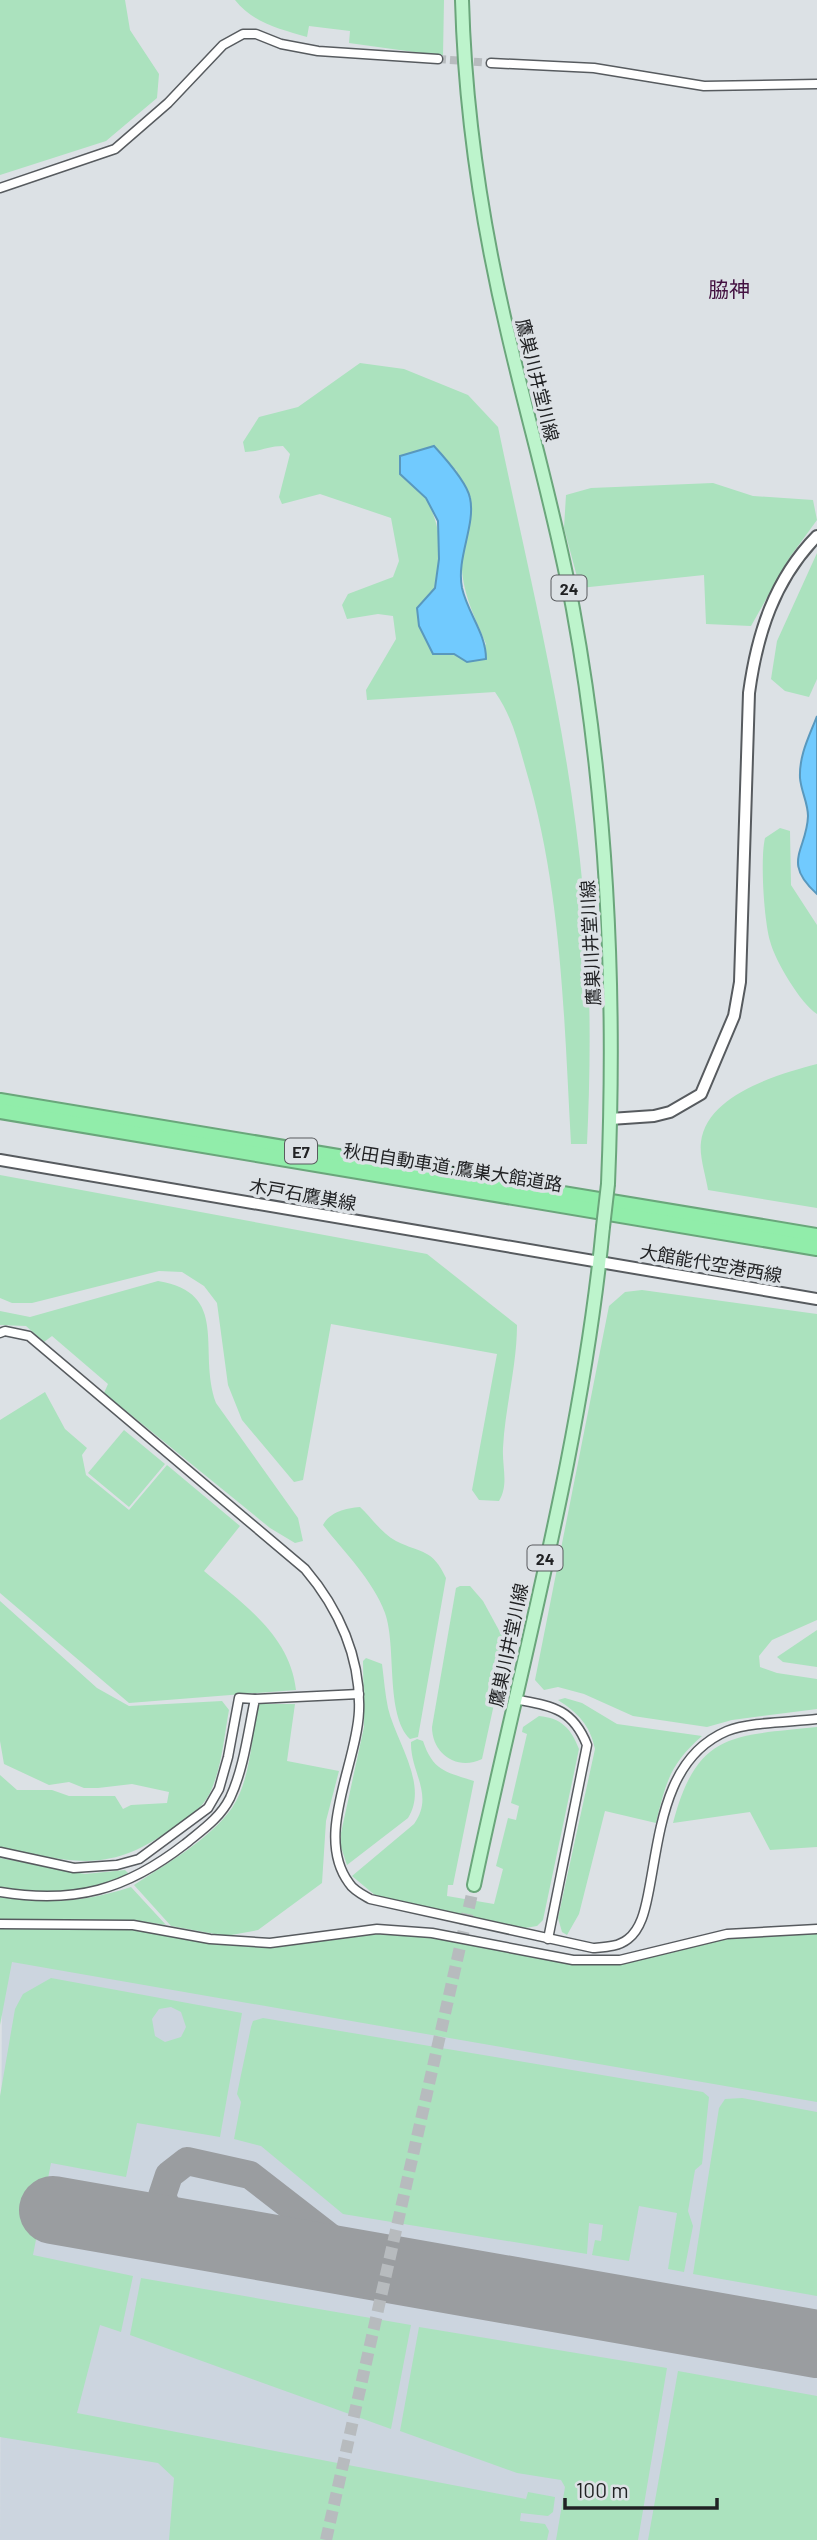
<svg xmlns="http://www.w3.org/2000/svg" width="817" height="2540" font-family="Barlow,'Noto Sans JP',sans-serif">
<style>
.built{fill:#ccd5df}
.green{fill:#abe2be;fill-rule:evenodd}
.water{fill:#71cafe;stroke:#5998bd;stroke-width:2}
.lines{fill:none;stroke-linecap:round;stroke-linejoin:round}
.taxiway{stroke:#9a9da0;stroke-width:28}
.runway{stroke:#9a9da0;stroke-width:68}
.street-tunnel{stroke:#b7bbbe;stroke-width:8;stroke-dasharray:8 4;stroke-linecap:butt}
.primary-tunnel{stroke:#b7bbbe;stroke-width:12;stroke-dasharray:12 6;stroke-linecap:butt}
.street-casing{stroke:#575b5f;stroke-width:11}
.secondary-casing{stroke:#575b5f;stroke-width:14}
.primary-casing{stroke:#6aa67b;stroke-width:16}
.highway-casing{stroke:#6aa67b;stroke-width:18}
.street{stroke:#fff;stroke-width:8}
.secondary{stroke:#fff;stroke-width:10}
.primary{stroke:#bdf4cc;stroke-width:12}
.highway{stroke:#91edaa;stroke-width:14}
.primary-bridge-casing{stroke:#6aa67b;stroke-width:16;stroke-linecap:butt}
.primary-bridge{stroke:#bdf4cc;stroke-width:12}
.labels{text-anchor:middle;dominant-baseline:central;stroke-width:7;stroke-linejoin:round;paint-order:stroke}
.shield{fill:#dce1e5;stroke:#595b5e;stroke-width:2}
.shield-label{font-size:16px;font-weight:bold;fill:#212224}
.street-label{font-size:18px;fill:#212224;stroke:#dce1e5}
.quarter-label{font-size:21px;fill:#431141;stroke:#dce1e5}
</style>
<rect width="100%" height="100%" fill="#dce1e5"/>
<path class="built" d="M817 1941V2540H0L2 1958 617 1968Z"/>
<g class="green">
<path d="M0 0H125L130 30 159 74 157 98 106 141 0 175Z"/>
<path d="M235 0H444L443 56 349 43 350 31 309 26 307 37C280 29 253 23 235 0Z"/>
<path d="M360 363 404 369 468 395 498 427C530 580 569 734 583 890 591 975 591 1060 587 1144H571C564 1019 562 891 526 770 518 742 512 716 495 692L367 700 366 690 396 639 393 616 378 614 347 619 342 605 348 594 393 577 399 561 391 518 320 494 282 504 279 497 290 454 283 446C268 446 259 452 245 452L243 442 259 417 298 407ZM456 469C458 480 468 488 470 498 473 514 465 530 463 546 457 582 472 611 486 644L467 662 454 654H433L417 608C423 602 432 594 435 586 445 557 440 524 426 498Z"/>
<path d="M713 483 753 496 813 500 817 520 790 557 751 626 706 624 704 575 580 588 564 528 566 495 591 488Z"/>
<path d="M817 553V679L809 697 785 691 771 679 777 641Z"/>
<path d="M780 828 790 831 791 885 817 925V1014C801 1004 775 961 770 941 764 919 760 860 765 838Z"/>
<path d="M817 1064V1208L708 1190C706 1176 699 1156 701 1142 707 1094 779 1074 817 1064Z"/>
<path d="M0 1175 427 1254 517 1325C517 1366 505 1407 503 1448 502 1467 509 1485 499 1501L479 1500 472 1490 497 1354 331 1324 303 1480 294 1482 242 1420 228 1385 217 1303 204 1286 182 1272 159 1271 32 1303H12L0 1298Z"/>
<path d="M158 1281C231 1293 197 1350 216 1403L298 1518 303 1541 295 1543 270 1528 104 1393 108 1384 52 1336 44 1342 26 1326 0 1325V1311L30 1317Z"/>
<path d="M642 1290 817 1314V1620L772 1640 759 1656 760 1667 777 1673 817 1679V1709L732 1720 707 1727 633 1716 584 1694 558 1687 544 1690 535 1680 609 1306 625 1292Z"/>
<path d="M45 1392 65 1429 87 1448 82 1455 86 1475 129 1510 167 1465 240 1526 204 1571C243 1604 290 1635 296 1690L129 1703 0 1593V1420Z"/>
<path d="M124 1430 165 1464 129 1507 88 1473Z"/>
<path d="M360 1507C372 1518 381 1533 396 1541 422 1554 432 1548 446 1578L418 1737 410 1739C385 1714 397 1647 385 1613 373 1580 344 1552 323 1525 330 1512 346 1508 360 1507Z"/>
<path d="M460 1586H470L483 1601 507 1645 482 1759C457 1771 432 1754 432 1727L456 1588Z"/>
<path d="M0 1601 97 1688 129 1706 222 1701 229 1710C224 1737 222 1767 210 1793 201 1810 187 1819 172 1829 106 1875 73 1862 0 1847V1775L17 1790H52L69 1796H115L123 1809 131 1805 167 1803 169 1792 132 1784 98 1788H84L69 1782 49 1785 4 1764 0 1741Z"/>
<path d="M817 1630V1667L783 1662 777 1657Z"/>
<path d="M366 1658 382 1664C384 1679 385 1694 388 1708 396 1742 429 1785 408 1818L347 1865 341 1847V1833L364 1727 363 1661Z"/>
<path d="M565 1698 582 1703 617 1724 702 1736C670 1764 666 1782 656 1823L605 1811 579 1914 567 1935 562 1932 558 1918 595 1749C590 1725 578 1713 558 1700Z"/>
<path d="M257 1704H295L287 1761 339 1771 326 1821 322 1883 258 1930 226 1936 171 1926 134 1885C166 1864 209 1840 232 1808 251 1779 252 1737 257 1704Z"/>
<path d="M539 1716C561 1718 571 1728 579 1749L543 1920 537 1926 525 1928 376 1896 352 1876 414 1824C435 1795 410 1772 411 1742L417 1739 423 1741C433 1771 446 1772 474 1781L453 1885H448L447 1896 494 1904 503 1869 496 1866 508 1818 516 1820 519 1806 511 1803 527 1734 522 1732 523 1727Z"/>
<path d="M817 1727V1847L770 1850 750 1812 673 1823C697 1731 733 1736 817 1727Z"/>
<path d="M0 1858 85 1874 125 1870 129 1874C105 1899 32 1892 0 1887Z"/>
<path d="M131 1887 166 1925 133 1920 0 1919V1897C51 1903 82 1903 131 1887Z"/>
<path d="M64 1928 132 1930 223 1945 270 1948 378 1934 432 1937 571 1964H624L724 1938 817 1932V2102L12 1962 0 2025V1929Z"/>
<path d="M51 1978 242 2013 220 2137 137 2123 126 2177 51 2163 33 2255 133 2276 121 2332 100 2325 77 2413 526 2499 528 2492 555 2497 553 2512 548 2516 521 2513 520 2521 545 2524 549 2531 547 2540H169L174 2478 158 2463 0 2437V2096L15 2009 23 1994ZM171 2007 181 2012 186 2027 181 2037 165 2042 155 2036 152 2019 159 2009Z"/>
<path d="M263 2018 703 2092 709 2097 702 2164 695 2170 688 2211 693 2226 684 2272 668 2269 677 2213 639 2206 629 2261 592 2255 595 2240 601 2241 603 2225 589 2223 587 2254 343 2214 261 2146 234 2139 241 2102 237 2094 251 2027 253 2021Z"/>
<path d="M742 2098 817 2112V2296L693 2274 719 2108 725 2099Z"/>
<path d="M141 2278 411 2325 391 2429 130 2335Z"/>
<path d="M419 2327 667 2368 638 2540H556L565 2487 561 2480 517 2473 400 2431Z"/>
<path d="M678 2371 817 2396V2540H648Z"/>
</g>
<g class="water">
<path d="M434 446C445 458 467 482 470 498 476 525 456 558 462 588 468 614 486 633 486 659L467 662 454 654H433L419 626 417 608 435 588 439 559 438 521 426 498 400 474V456Z"/>
<path d="M817 716V894C781 862 807 850 808 816 808 803 801 791 800 778 799 755 809 737 817 716Z"/>
</g>
<g class="lines">
<path class="taxiway" d="M189 2233 172 2218 162 2196 169 2175 187 2161 250 2175 366 2265"/>
<path class="runway" d="M53 2210 817 2344"/>
<path class="street-tunnel" d="M438 59 491 63"/>
<path class="primary-tunnel" d="M326 2540 474 1885"/>
<defs>
<g id="street">
<path d="M491 63 594 68 704 86 817 84"/>
<path d="M0 188 115 149 168 103 223 45 243 34H256L281 44 318 51 438 59"/>
<path d="M0 1333 5 1331 29 1336 305 1569C339 1609 361 1658 359 1711 357 1764 314 1836 349 1883 353 1890 363 1895 370 1899L593 1948C605 1947 618 1947 628 1939 641 1929 645 1910 648 1895 660 1836 663 1758 727 1731 749 1722 792 1722 817 1719"/>
<path d="M514 1699C550 1706 572 1707 587 1745L548 1939"/>
<path d="M0 1852 74 1868 117 1865 139 1859 208 1808 219 1789 228 1757 239 1698 255 1699"/>
<path d="M0 1892C75 1904 126 1890 185 1844 202 1830 220 1818 230 1798 244 1768 248 1732 255 1699L359 1694"/>
<path d="M0 1924 133 1925 210 1939 270 1943 377 1929 432 1933 573 1960H620L727 1934 817 1929"/>
</g>
<g id="secondary">
<path d="M610 1119 654 1116 670 1112 701 1094 734 1016 740 982 749 693C757 634 774 580 817 536"/>
<path d="M0 1160 817 1299"/>
</g>
<g id="primary">
<path d="M462 0C465 112 482 225 508 334 529 425 556 516 573 609 608 799 616 992 608 1184"/>
<path d="M474 1885C519 1669 582 1447 603 1227"/>
</g>
<g id="highway">
<path d="M0 1101 817 1236"/>
<path d="M0 1111 817 1248"/>
</g>
</defs>
<use href="#street" class="street-casing"/>
<use href="#secondary" class="secondary-casing"/>
<use href="#primary" class="primary-casing"/>
<use href="#highway" class="highway-casing"/>
<use href="#street" class="street"/>
<use href="#secondary" class="secondary"/>
<use href="#primary" class="primary"/>
<use href="#highway" class="highway"/>
<defs>
<path id="primary-bridge" d="M603 1227 608 1184"/>
</defs>
<use href="#primary-bridge" class="primary-bridge-casing"/>
<use href="#primary-bridge" class="primary-bridge"/>
</g>
<g class="labels">
<g class="shield">
<rect x="551.5" y="575.5" width="35" height="25" rx="5"/>
<rect x="285" y="1138.5" width="32" height="25" rx="5"/>
<rect x="527.5" y="1545.5" width="35" height="25" rx="5"/>
</g>
<g class="shield-label">
<text x="569" y="588">24</text>
<text x="301" y="1151">E7</text>
<text x="545" y="1558">24</text>
</g>
<g class="street-label">
<text transform="translate(538 380) rotate(76)">鷹巣川井堂川線</text>
<text transform="translate(590 943) rotate(-93)">鷹巣川井堂川線</text>
<text transform="translate(453 1167) rotate(9)">秋田自動車道;鷹巣大館道路</text>
<text transform="translate(303 1194) rotate(10)">木戸石鷹巣線</text>
<text transform="translate(711 1263) rotate(10)">大館能代空港西線</text>
<text transform="translate(508 1645) rotate(-78)">鷹巣川井堂川線</text>
</g>
<g class="quarter-label">
<text x="729" y="288">脇神</text>
</g>
</g>
<path d="M565 2498v10h152v-10" fill="none" stroke="#212224" stroke-width="3.5"/>
<text x="576" y="2498" font-size="21" fill="#212224" stroke="#dce1e5" stroke-width="5" paint-order="stroke">100 m</text>
</svg>
